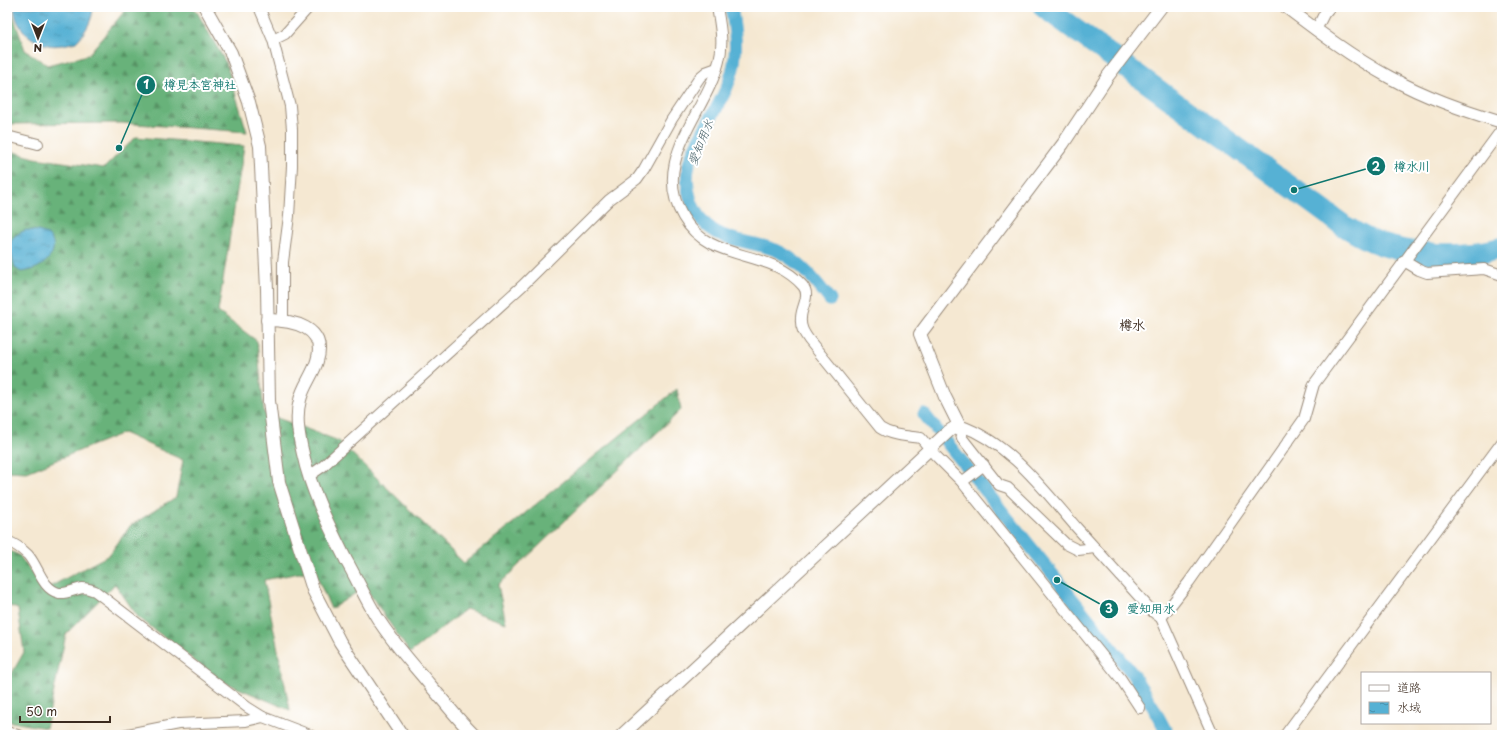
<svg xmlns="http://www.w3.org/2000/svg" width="1509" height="742" font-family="'Playpen Sans','Klee One',sans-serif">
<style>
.forest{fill:url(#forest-firs);stroke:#516e4c}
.water{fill:url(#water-ripples);stroke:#486e79}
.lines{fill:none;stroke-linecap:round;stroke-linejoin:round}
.canal{stroke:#56b1d4;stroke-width:13}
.river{stroke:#56b1d4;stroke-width:22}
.minor-casing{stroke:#988978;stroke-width:12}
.tertiary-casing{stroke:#988978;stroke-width:14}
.minor{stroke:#fff;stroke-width:10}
.tertiary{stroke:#fff;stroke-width:12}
.labels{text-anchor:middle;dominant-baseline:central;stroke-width:4;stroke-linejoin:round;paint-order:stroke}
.water-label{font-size:12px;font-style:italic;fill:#466067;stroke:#fff}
.quarter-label{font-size:13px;font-weight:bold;fill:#3b2a1e;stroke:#fff}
.leader{fill:none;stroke:#0f766e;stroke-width:1.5}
.callout-dot{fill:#0f766e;stroke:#fff;stroke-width:1.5}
.mark-label{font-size:12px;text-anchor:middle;font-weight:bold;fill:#fff}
.callout-label{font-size:12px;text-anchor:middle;font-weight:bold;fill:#0f766e;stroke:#fff;stroke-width:4;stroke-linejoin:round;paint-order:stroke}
</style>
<defs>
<pattern id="forest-firs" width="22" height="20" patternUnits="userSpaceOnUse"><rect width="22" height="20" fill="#67b27a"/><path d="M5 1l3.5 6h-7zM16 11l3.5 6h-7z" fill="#569163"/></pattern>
<pattern id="water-ripples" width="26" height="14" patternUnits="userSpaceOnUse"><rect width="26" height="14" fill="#56b1d4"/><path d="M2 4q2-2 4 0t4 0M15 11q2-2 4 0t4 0" fill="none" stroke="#4890ab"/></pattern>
</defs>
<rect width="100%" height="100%" fill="#fff"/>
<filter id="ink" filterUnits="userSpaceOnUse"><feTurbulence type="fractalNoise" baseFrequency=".025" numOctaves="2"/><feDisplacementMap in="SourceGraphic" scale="8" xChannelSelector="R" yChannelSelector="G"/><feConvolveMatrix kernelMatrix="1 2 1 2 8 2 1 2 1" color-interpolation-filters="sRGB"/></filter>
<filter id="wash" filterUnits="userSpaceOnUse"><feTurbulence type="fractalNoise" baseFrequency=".012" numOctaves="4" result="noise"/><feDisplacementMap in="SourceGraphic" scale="16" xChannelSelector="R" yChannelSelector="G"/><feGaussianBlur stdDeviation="0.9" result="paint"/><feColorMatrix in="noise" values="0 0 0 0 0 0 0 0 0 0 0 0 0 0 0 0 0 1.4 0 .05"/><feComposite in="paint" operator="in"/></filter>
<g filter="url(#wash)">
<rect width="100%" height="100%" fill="#f5e8d2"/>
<g class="forest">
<path d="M7 7H10L25 50 47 65 88 55 128 7H192L197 12 226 63 247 132 122 123 7 124Z"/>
<path d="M136 137 244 146 218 312 257 341 264 413 339 441 464 563 677 389 681 410 498 585 506 623 466 609 410 653 365 587 331 609 314 570 264 580 290 710 219 680 138 617 115 584 66 634 46 728 7 721V682L24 652 18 609 7 605V550L19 555 44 590 109 555 130 526 176 497 183 460 123 433 27 472 7 471V150L35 158 104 168Z"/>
</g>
<g class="water">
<path d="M14 7H93C93 20 85 33 76 42 67 44 57 47 48 45 29 41 15 26 14 7Z"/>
<path d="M26 230C69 229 57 269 21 272L15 268C10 248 4 238 26 230Z"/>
</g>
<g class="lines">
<g class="canal">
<path d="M731 7C734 23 737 40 735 55 733 90 706 121 693 152 680 182 690 221 722 235 740 243 761 243 780 252 802 264 815 280 830 300"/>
<path d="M924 414 1131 672 1152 705 1168 735"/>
</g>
<path class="river" d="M1044 7 1344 226C1353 231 1362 237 1372 241 1408 256 1464 258 1502 248"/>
</g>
</g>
<g filter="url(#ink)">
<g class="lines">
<defs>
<g id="minor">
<path d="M259 7 273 40 290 106 292 129V166L289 216 283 262V320"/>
<path d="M717 7C720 25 724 43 719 61 706 113 650 161 683 217 710 264 769 247 803 286 811 296 801 307 801 318 800 327 804 333 809 340L880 428C892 436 907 436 921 438L935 455 962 482 1121 679 1140 708"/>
<path d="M1316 30 1324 14 1330 7"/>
<path d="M273 40 285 34 309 7"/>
<path d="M7 136 38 144"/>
<path d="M1404 261 1419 270 1427 273 1484 269 1502 275"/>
<path d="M959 425C1010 443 1043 489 1077 528 1102 556 1128 584 1153 612L1161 618 1213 735"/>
<path d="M959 425 962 438 999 485 1008 488 1066 544 1078 550 1095 548"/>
<path d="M309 476 322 467 522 286 609 200 637 179 644 169 672 119 700 77 706 72 717 68"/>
<path d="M962 482 984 465"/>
<path d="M7 541C15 544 22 549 28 555 38 566 42 589 59 593 67 594 75 589 83 588 87 588 92 590 95 591L247 707 263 717 310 735"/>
<path d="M1161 618 1189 582 1304 419 1314 384 1502 129"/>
<path d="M7 732 18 735"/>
<path d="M123 735 178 724 246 721 263 717"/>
<path d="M1285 735 1502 442"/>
</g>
<g id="tertiary">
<path d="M205 7 231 53 249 102 260 146 267 289 269 401 279 482 313 590 340 642 402 735"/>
<path d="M1286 7C1319 32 1352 57 1389 77 1425 97 1463 110 1502 122"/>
<path d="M267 320C292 320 328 327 317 361 313 375 303 386 300 400 295 417 299 437 303 454 311 491 329 526 346 560 357 579 366 600 378 619 393 643 412 663 430 685 445 702 458 720 474 735"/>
<path d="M622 735 949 431 959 425 945 397 920 334 1063 144 1108 76 1161 7"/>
</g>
</defs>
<use href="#minor" class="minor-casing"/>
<use href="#tertiary" class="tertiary-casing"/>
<use href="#minor" class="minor"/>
<use href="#tertiary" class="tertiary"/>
</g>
</g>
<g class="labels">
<g class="water-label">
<text transform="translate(700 142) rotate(-68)">愛知用水</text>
</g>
<g class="quarter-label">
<text x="1132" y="324">樽水</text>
</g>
</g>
<path class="leader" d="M119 148L146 85M1294 190L1376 166M1057 580L1109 609"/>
<g class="callout-dot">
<circle cx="119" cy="148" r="4"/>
<circle cx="1294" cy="190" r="4"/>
<circle cx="1057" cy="580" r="4"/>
<circle cx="146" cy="85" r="10"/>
<circle cx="1376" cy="166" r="10"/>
<circle cx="1109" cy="609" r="10"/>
</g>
<g class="mark-label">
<text x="146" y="89">1</text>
<text x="1376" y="171">2</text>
<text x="1109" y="613">3</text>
</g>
<g class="callout-label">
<text x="200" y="89">樽見本宮神社</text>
<text x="1412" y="171">樽水川</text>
<text x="1151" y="613">愛知用水</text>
</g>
<rect width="1509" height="742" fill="none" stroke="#fff" stroke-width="24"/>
<rect x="1361" y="672" width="130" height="52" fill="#ffffff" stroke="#b1aaa5"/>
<rect x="1369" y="685" width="20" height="6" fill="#ffffff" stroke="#b1aaa5"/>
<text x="1397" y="692" font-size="12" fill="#3b2a1e">道路</text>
<rect x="1369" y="702" width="20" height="12" fill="url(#water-ripples)" stroke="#b1aaa5"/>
<text x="1397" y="712" font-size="12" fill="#3b2a1e">水域</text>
<g transform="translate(38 38) rotate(180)" stroke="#ffffff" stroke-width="3" paint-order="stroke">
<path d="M0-3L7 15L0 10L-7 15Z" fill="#3b2a1e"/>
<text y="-6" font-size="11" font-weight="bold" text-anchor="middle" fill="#3b2a1e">N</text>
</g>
<path d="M20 716v6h90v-6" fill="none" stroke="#3b2a1e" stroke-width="2"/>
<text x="26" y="716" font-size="12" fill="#3b2a1e" stroke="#ffffff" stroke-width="3" paint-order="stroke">50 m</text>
</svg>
